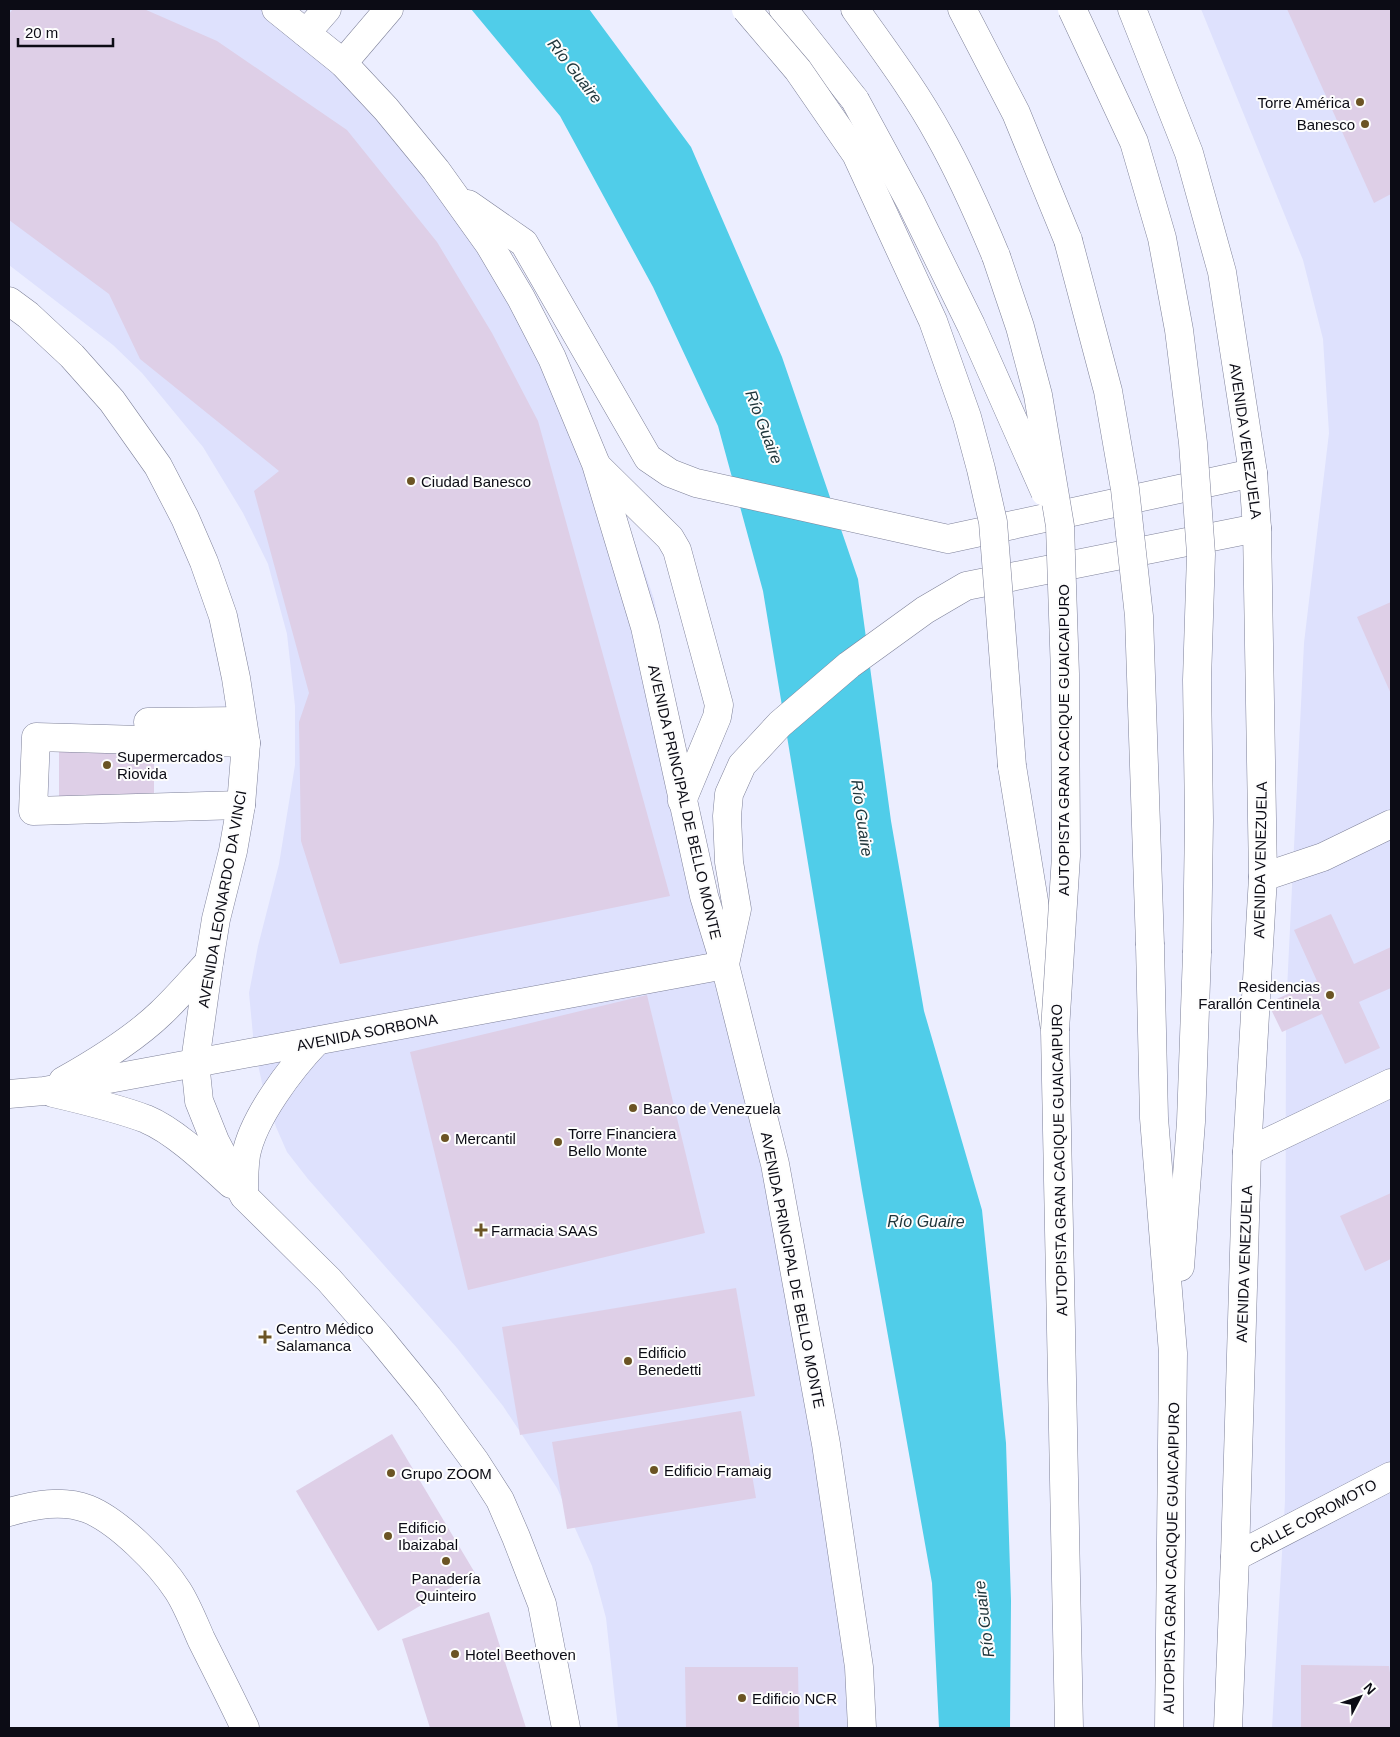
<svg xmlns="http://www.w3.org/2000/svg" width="1400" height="1737" font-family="Helvetica,sans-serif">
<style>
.built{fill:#dee1fd}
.water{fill:#50cde9}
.building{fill:#decfe7}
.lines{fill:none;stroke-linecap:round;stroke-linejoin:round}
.minor-casing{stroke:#7e8199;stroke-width:29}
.highway-casing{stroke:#7e8199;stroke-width:29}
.minor{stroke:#fff;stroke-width:28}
.highway{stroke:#fff;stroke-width:28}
.highway-bridge-casing{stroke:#7e8199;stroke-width:29;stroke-linecap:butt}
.highway-bridge{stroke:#fff;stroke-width:28}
.poi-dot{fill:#6b5424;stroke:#fdfdfd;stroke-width:2}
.labels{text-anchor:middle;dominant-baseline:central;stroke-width:4;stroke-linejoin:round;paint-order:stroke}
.poi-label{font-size:15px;fill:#0c0c15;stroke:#fdfdfd;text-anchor:start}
.street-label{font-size:15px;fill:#0c0c15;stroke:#fdfdfd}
.water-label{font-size:16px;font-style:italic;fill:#20363b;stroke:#fdfdfd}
</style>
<rect width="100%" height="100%" fill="#eceeff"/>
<g class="built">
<path d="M9 9H266L447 178 615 485 654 599 696 822 803 1361 855 1728H618L606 1618 592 1566 557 1488 503 1406 457 1348 308 1179 287 1152 276 1127 262 1083 254 1046 249 993 258 946 279 864 295 765V706L287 634 268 564 243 513 203 447 142 373 113 345 9 265Z"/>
<path d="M1201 9H1391V1728H1272L1285 1501 1286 1010 1304 643 1329 433 1323 339 1303 260Z"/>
</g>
<path class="water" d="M471 9H589L691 147 782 357 858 579 891 821 924 1011 982 1210 1006 1443 1011 1601 1010 1728H939L932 1583 862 1190 763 591 718 426 653 287 560 116Z"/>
<g class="building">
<path d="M13 9H144L217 41 347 130 437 242 492 333 538 421 670 896 340 964 301 841 299 722 309 693 254 491 279 471 140 359 109 294 9 220V14Z"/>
<path d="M1287 9H1391V194L1374 203Z"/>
<path d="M1391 602V694L1357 617Z"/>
<path d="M59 742 154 743V805L59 804Z"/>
<path d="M1331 914 1354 964 1391 947V988L1359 1002 1380 1048 1345 1064 1322 1014 1282 1032 1268 1003 1317 981 1294 930Z"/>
<path d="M647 995 705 1233 468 1290 410 1052Z"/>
<path d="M1391 1193V1259L1365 1271 1340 1216Z"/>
<path d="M736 1288 755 1396 520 1435 502 1327Z"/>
<path d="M741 1411 756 1498 567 1529 552 1442Z"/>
<path d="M392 1434 475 1573 378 1631 296 1491Z"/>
<path d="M489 1612 526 1728H430L402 1639Z"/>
<path d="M1301 1665 1389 1666 1391 1680V1728H1301Z"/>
<path d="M685 1667H798L799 1728H686Z"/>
</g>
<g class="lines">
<defs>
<g id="minor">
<path d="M276 9 343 63 386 109 436 170 489 244 521 298 552 358 596 464 645 627 704 896 725 965 775 1164 826 1444 859 1667 862 1728"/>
<path d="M1132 9 1189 153 1222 272 1253 473 1257 528 1263 877 1247 1152 1235 1557 1228 1728"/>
<path d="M468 204 524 243 648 458 670 473 696 483 948 539 1253 473"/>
<path d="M9 301 28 315 72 356 112 401 158 466 185 518 204 562 223 616 236 678 246 743 241 805 233 851 216 919 209 962 195 1062 199 1101 215 1141 244 1196 329 1280 379 1337 428 1397 475 1461 500 1500 516 1537 542 1604 566 1728"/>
<path d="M598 467 670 538 677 550 719 705 717 717 682 801"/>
<path d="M148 722 242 721"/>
<path d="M241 805 33 811 36 737 246 743"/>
<path d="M1263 877 1323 857 1391 824"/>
<path d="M725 964 737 909 729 862 727 816 729 794 742 765 780 724 849 665 925 610 966 586 1257 528"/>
<path d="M63 1081C95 1063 134 1039 161 1013 178 997 193 979 209 962"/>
<path d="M53 1093C83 1100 117 1108 146 1119 175 1131 208 1163 231 1184"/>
<path d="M9 1094 44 1091 725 965"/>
<path d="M1247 1152 1391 1083"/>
<path d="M244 1194C244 1181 244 1168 246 1155 253 1118 291 1068 317 1041"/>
<path d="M9 1512C34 1505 62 1499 88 1509 118 1521 160 1563 178 1591 187 1605 194 1623 201 1639 216 1669 231 1698 245 1728"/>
<path d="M1235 1557 1391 1476"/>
</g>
<g id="highway">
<path d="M783 9 855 100"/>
<path d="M855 9C884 50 915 91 939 135 961 174 979 215 996 256"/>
<path d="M962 9 1016 113 1068 240"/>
<path d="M306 33 327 9"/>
<path d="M343 63 389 9"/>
<path d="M1012 766 1055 1030 1069 1728"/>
<path d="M1150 945 1154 1118 1173 1353 1169 1728"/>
<path d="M1180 1267 1191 1122 1197 953"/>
</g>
</defs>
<use href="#minor" class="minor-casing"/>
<use href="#highway" class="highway-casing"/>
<use href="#minor" class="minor"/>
<use href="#highway" class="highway"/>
<defs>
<g id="highway-bridge">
<path d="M746 9 798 70 856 154 933 321 967 417 981 469 993 522 1012 766"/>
<path d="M1072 9 1134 142 1162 238 1179 330 1193 443 1201 554 1197 680 1199 820 1197 953"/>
<path d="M855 100 911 203 971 325 1045 492"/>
<path d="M1068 240 1108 391 1125 489 1139 616 1150 945"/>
<path d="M996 256 1020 327 1038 395 1060 526 1065 674 1066 856 1055 1030"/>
</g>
</defs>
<use href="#highway-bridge" class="highway-bridge-casing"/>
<use href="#highway-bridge" class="highway-bridge"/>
</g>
<g class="poi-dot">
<circle cx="1360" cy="102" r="5"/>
<circle cx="1365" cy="124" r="5"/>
<circle cx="411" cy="481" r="5"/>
<circle cx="107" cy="765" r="5"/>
<circle cx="1330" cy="995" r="5"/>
<circle cx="633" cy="1108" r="5"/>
<circle cx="445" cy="1138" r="5"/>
<circle cx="558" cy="1142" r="5"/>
<path d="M478.5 1222.5h5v5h5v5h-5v5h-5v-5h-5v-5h5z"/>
<path d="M262.5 1329.5h5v5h5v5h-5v5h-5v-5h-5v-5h5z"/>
<circle cx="628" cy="1361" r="5"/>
<circle cx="654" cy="1470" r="5"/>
<circle cx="391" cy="1473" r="5"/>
<circle cx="388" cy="1536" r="5"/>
<circle cx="446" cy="1561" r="5"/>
<circle cx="455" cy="1654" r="5"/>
<circle cx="742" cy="1698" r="5"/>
</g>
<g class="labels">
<g class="poi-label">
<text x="1350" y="102" text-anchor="end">Torre América</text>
<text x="1355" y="124" text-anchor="end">Banesco</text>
<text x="421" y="481">Ciudad Banesco</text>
<text x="117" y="756">Supermercados<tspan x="117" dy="17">Riovida</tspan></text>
<text x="1320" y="986" text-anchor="end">Residencias<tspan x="1320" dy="17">Farallón Centinela</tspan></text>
<text x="643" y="1108">Banco de Venezuela</text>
<text x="568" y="1133">Torre Financiera<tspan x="568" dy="17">Bello Monte</tspan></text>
<text x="455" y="1138">Mercantil</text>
<text x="491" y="1230">Farmacia SAAS</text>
<text x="276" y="1328">Centro Médico<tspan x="276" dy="17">Salamanca</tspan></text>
<text x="638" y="1352">Edificio<tspan x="638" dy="17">Benedetti</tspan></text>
<text x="664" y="1470">Edificio Framaig</text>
<text x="401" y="1473">Grupo ZOOM</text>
<text x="398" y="1527">Edificio<tspan x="398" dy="17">Ibaizabal</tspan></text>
<text x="446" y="1578" text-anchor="middle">Panadería<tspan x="446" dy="17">Quinteiro</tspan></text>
<text x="465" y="1654">Hotel Beethoven</text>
<text x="752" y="1698">Edificio NCR</text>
</g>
<g class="street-label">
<text transform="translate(1246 441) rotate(82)">AVENIDA VENEZUELA</text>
<text transform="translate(1063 740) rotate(-90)">AUTOPISTA GRAN CACIQUE GUAICAIPURO</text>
<text transform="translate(685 802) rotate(77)">AVENIDA PRINCIPAL DE BELLO MONTE</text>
<text transform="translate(1260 860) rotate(-89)">AVENIDA VENEZUELA</text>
<text transform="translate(222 899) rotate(-80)">AVENIDA LEONARDO DA VINCI</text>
<text transform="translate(367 1032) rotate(-11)">AVENIDA SORBONA</text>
<text transform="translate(1059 1160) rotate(-91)">AUTOPISTA GRAN CACIQUE GUAICAIPURO</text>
<text transform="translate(1244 1264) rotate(-88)">AVENIDA VENEZUELA</text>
<text transform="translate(793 1270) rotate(79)">AVENIDA PRINCIPAL DE BELLO MONTE</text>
<text transform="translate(1313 1516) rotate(-28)">CALLE COROMOTO</text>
<text transform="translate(1171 1558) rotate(-89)">AUTOPISTA GRAN CACIQUE GUAICAIPURO</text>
</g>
<g class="water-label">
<text transform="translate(575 71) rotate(52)">Río Guaire</text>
<text transform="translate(764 427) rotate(69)">Río Guaire</text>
<text transform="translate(862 818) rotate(82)">Río Guaire</text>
<text x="926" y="1221">Río Guaire</text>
<text transform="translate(984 1619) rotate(-97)">Río Guaire</text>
</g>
</g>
<rect width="1400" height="1737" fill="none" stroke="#0c0c15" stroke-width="20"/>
<g transform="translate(1360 1697) rotate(49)" stroke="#fdfdfd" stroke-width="4" paint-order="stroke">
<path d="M0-4L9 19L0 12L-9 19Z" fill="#0c0c15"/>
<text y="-8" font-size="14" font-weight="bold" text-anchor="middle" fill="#0c0c15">N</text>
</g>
<path d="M18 38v8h95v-8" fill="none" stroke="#0c0c15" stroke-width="2.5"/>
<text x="25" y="38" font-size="15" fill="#0c0c15" stroke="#fdfdfd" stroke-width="4" paint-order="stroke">20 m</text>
</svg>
